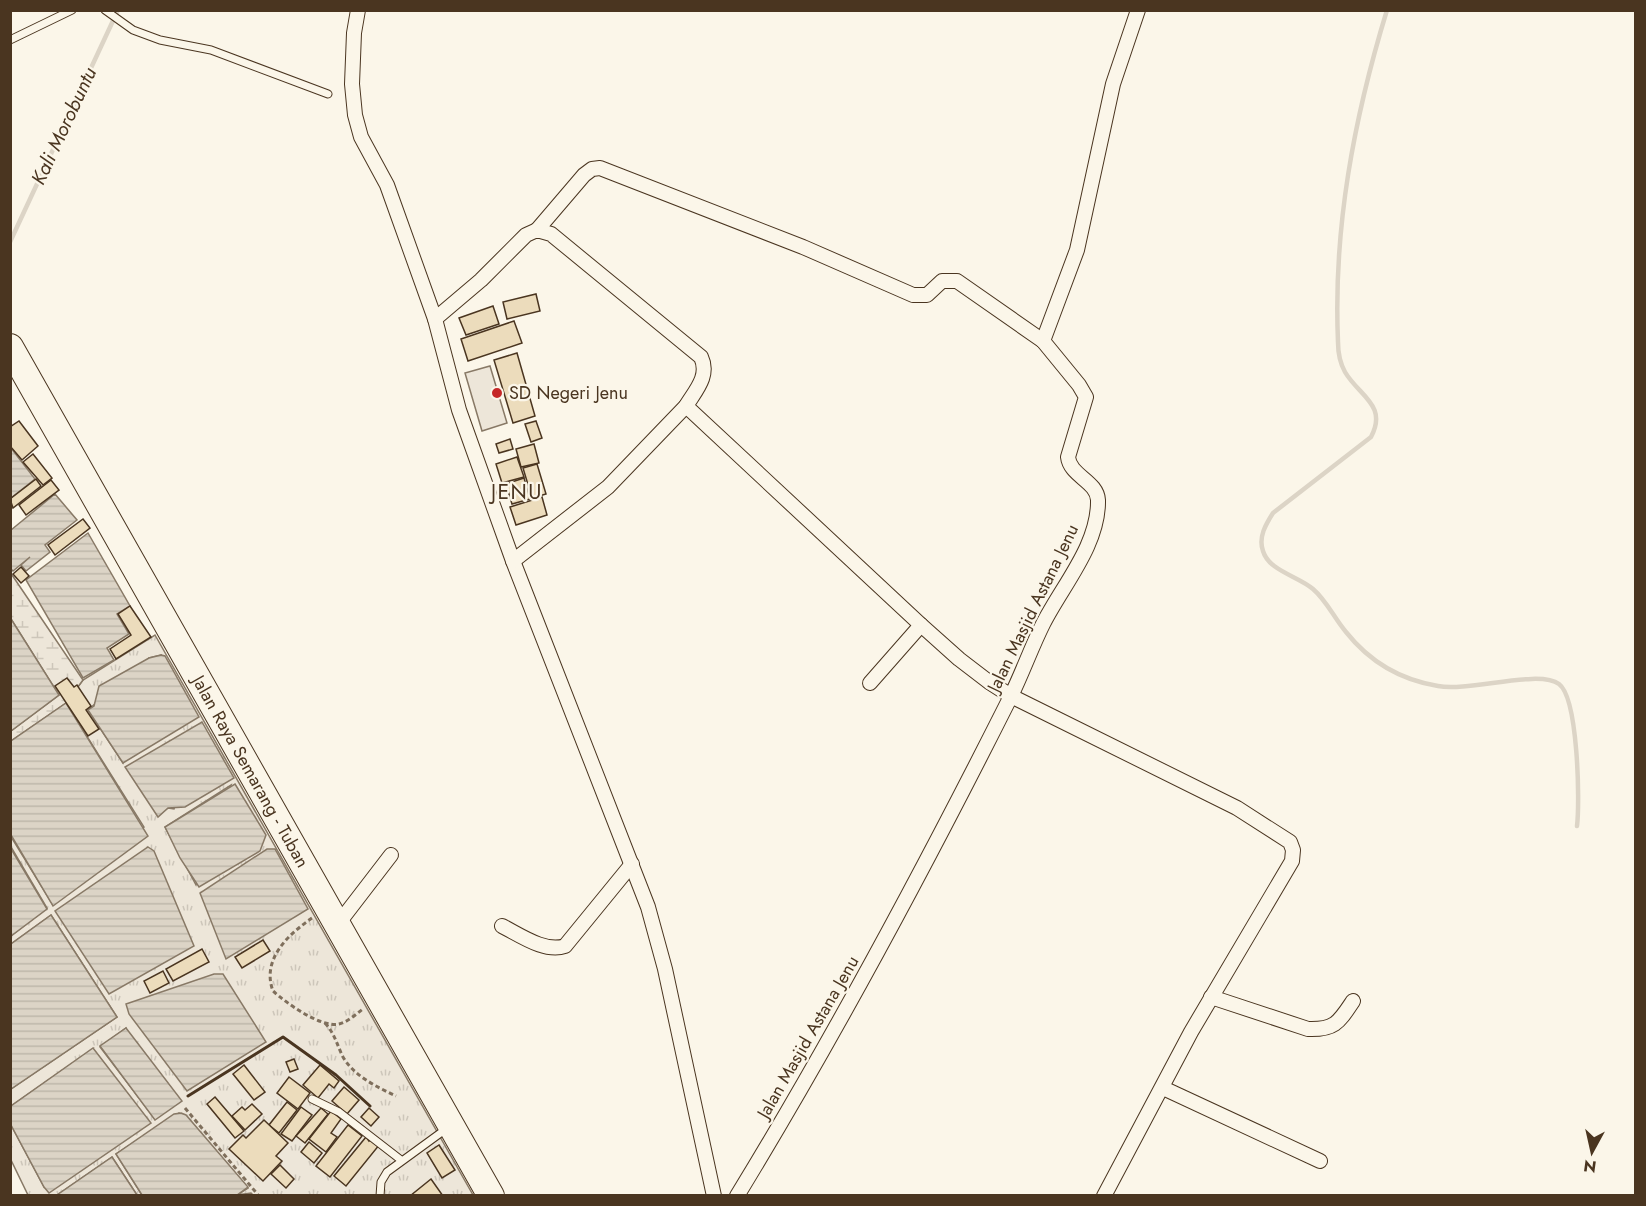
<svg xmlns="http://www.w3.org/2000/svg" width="1646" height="1206" font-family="Jost,sans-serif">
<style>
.grass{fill:url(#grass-tufts);stroke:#887966;stroke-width:1.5;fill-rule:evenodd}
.wetland{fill:url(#wetland-marsh);stroke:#887966;stroke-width:1.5}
.pitch{fill:#ede6d9;stroke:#887966;stroke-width:1.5}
.water{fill:url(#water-rules);stroke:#887966;stroke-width:1.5}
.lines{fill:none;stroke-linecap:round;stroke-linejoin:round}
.stream{stroke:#dcd4c6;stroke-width:4.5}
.building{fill:#ecdcbc;stroke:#4a3520;stroke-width:1.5}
.lane-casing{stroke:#4a3520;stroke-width:9}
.street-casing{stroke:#4a3520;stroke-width:16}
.highway-casing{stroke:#4a3520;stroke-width:28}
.path{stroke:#7f6f5c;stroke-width:3;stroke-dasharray:4.5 3;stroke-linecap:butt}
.lane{stroke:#fbf6e9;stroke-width:7}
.street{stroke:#fbf6e9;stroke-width:14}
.highway{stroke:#fbf6e9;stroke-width:26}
.wall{stroke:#4a3520;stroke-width:3}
.poi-dot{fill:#c62828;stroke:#fbf6e9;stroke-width:2}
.labels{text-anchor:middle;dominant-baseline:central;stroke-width:4.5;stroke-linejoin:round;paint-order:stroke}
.poi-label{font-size:18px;fill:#4a3520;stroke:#fbf6e9;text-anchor:start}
.street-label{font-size:18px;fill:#4a3520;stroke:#fbf6e9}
.water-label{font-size:20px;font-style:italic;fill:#4a3520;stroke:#fbf6e9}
.quarter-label{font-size:21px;letter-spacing:1.5px;fill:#4a3520;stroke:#fbf6e9}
</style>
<defs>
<pattern id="grass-tufts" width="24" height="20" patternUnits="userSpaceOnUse" patternTransform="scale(1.5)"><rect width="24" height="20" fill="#ede6d9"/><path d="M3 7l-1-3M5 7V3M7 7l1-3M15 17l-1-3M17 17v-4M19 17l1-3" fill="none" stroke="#cdc6ba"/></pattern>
<pattern id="wetland-marsh" width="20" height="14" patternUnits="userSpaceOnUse" patternTransform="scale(1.5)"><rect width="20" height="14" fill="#ede6d9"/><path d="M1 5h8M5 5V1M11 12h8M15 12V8" fill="none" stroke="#cdc6ba"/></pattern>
<pattern id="water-rules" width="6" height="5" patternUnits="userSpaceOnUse" patternTransform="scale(1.5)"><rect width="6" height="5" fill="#dcd4c6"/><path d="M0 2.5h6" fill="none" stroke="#beb7aa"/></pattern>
</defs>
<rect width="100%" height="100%" fill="#fbf6e9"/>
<path class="grass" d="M155 635 473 1195 254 1196 251 1193 237 1195 248 1188 179 1113 116 1154 142 1195H137L112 1157 57 1195H28L11 1160V1125L44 1187 93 1049 11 1106V1089L117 1017 51 915 11 944V936L47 908 11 847 10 835 53 905 144 827 66 703 83 680ZM161 655 123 763 88 710 149 658ZM202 722 174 809 168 808 158 816ZM231 785 196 885 165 827ZM126 1028 155 1119 100 1047Z"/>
<path class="wetland" d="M10 572 83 680 66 703 11 741V731L59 695 11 619Z"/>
<path class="pitch" d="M490 366 507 423 482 431 465 373Z"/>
<g class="water">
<path d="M11 448 35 479 11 498Z"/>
<path d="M55 494 77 520 45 545 50 552 26 571 21 565 30 557 13 571 11 569V530Z"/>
<path d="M88 533 130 606 117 614 129 634 107 648 114 660 83 678 26 580Z"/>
<path d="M11 619 59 695 11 731H10Z"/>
<path d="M161 655 165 656 199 717 123 763 88 710 94 706 99 686 149 658Z"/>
<path d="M66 703 148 836 53 906 11 835V741Z"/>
<path d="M202 722 234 778 185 807 168 808 158 817 125 767Z"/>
<path d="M235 784 266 835 260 851 199 887 180 858 165 827Z"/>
<path d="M10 847 47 909 11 936H10Z"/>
<path d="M148 847 154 851 194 946 109 994 55 911Z"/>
<path d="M267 849H275L308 909 226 959 200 893Z"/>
<path d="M51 915 117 1017 11 1089V944Z"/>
<path d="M214 974H223L266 1042 187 1091 129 1014 126 1004Z"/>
<path d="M126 1028 182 1101 155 1120 100 1046Z"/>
<path d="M93 1048 151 1123 49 1193 44 1187 11 1125V1106Z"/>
<path d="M181 1113 186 1115 248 1187 237 1195H142L116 1154 174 1114Z"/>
<path d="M112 1157 137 1195H57Z"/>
</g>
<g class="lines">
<g class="stream">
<path d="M1387 10C1354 118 1333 228 1338 342 1338 352 1340 363 1345 372 1359 396 1388 405 1371 437L1273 513C1266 524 1258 537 1263 551 1269 571 1298 576 1313 589 1327 601 1334 618 1346 632 1369 661 1401 680 1438 686 1469 692 1539 669 1559 684 1578 698 1580 801 1577 826"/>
<path d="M10 242 118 10"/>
</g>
</g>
<g class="building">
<path d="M536 294 540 311 507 319 503 302Z"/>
<path d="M493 306 499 324 466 335 459 318Z"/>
<path d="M514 321 522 343 468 361 461 339Z"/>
<path d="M517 353 535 416 513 423 494 360Z"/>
<path d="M19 421 38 446 22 460 10 446V427Z"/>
<path d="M536 421 542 438 531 442 525 424Z"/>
<path d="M510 439 513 449 499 453 496 444Z"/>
<path d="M534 444 539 463 521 467 516 449Z"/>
<path d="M33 454 52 478 43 485 23 462Z"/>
<path d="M517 457 524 477 502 483 496 464Z"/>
<path d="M537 464 546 494 532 498 523 468Z"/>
<path d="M524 478 530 499 512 504 506 484Z"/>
<path d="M36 479 41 486 13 508 10 499Z"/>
<path d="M51 480 59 490 26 515 19 505Z"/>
<path d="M542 497 547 515 516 525 510 507Z"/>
<path d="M83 519 90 528 55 555 48 545Z"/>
<path d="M21 567 29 576 21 583 13 574Z"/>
<path d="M130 606 151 637 116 659 110 649 131 635 118 614Z"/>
<path d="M67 678 74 687 77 685 91 706 86 710 99 729 88 736 55 686Z"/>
<path d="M263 940 270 951 242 968 235 957Z"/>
<path d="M202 949 209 962 173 981 166 969Z"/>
<path d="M163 971 169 983 150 993 144 981Z"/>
<path d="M294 1059 298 1069 290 1072 286 1062Z"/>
<path d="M244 1065 265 1092 254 1100 233 1074Z"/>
<path d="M320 1065 339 1081 334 1088 329 1084 318 1098 303 1085Z"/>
<path d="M289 1077 310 1093 298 1109 277 1093Z"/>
<path d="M344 1087 359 1100 347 1114 332 1101Z"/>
<path d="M215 1097 244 1131 235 1138 207 1104Z"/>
<path d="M287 1102 297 1110 279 1133 269 1125Z"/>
<path d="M252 1104 262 1114 245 1130 232 1116 242 1107 245 1110Z"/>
<path d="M301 1107 312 1115 292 1141 281 1134Z"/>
<path d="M321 1108 328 1114 305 1143 296 1136Z"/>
<path d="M369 1108 379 1117 371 1126 361 1117Z"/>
<path d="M331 1111 341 1119 331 1133 337 1137 326 1152 309 1139Z"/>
<path d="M264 1120 288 1143 276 1156 282 1161 263 1181 229 1149 243 1135 246 1138Z"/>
<path d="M348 1125 362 1136 330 1177 316 1166Z"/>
<path d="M366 1137 369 1141 372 1138 380 1144 346 1186 334 1176Z"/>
<path d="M309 1142 322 1153 314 1163 301 1152Z"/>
<path d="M439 1145 455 1170 442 1178 427 1153Z"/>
<path d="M280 1165 294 1179 286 1188 271 1174Z"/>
<path d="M431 1179 443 1196H410Z"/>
</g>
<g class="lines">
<defs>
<g id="lane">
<path d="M105 10 133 30 160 40 211 50 328 94"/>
<path d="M10 40 72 10"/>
<path d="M312 1099 339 1112 401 1160"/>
<path d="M380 1196 381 1182 387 1172 446 1129"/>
</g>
<g id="street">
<path d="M358 10 354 33 352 84 355 115 361 137 387 185 435 319 459 410 513 561 648 907 665 969 714 1196"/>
<path d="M537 230 584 175 592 169 600 168 803 247 913 295H927L942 281H957L1043 341"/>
<path d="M435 319 481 280 526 235 537 230 551 234 701 357C710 376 695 391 686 406L921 625 959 659 989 682 1011 696 1237 808 1290 842 1293 850 1292 861 1191 1032 1104 1196"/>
<path d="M513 561 608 487 686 406"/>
<path d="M870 683 921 625"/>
<path d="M338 924 391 855"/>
<path d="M502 926C520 935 545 953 565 946L632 864"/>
<path d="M1211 997 1308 1029C1335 1030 1339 1022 1353 1001"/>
<path d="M1163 1088 1320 1161"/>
<path d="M737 1196C836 1034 925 867 1010 698 1022 674 1031 648 1043 624 1062 586 1099 545 1098 500 1097 481 1070 476 1068 457L1086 397 1079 385 1043 341 1077 250 1113 84 1138 10"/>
</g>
<g id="highway">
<path id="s1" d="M10 347 491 1196"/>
</g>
</defs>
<use href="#lane" class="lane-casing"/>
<use href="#street" class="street-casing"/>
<use href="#highway" class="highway-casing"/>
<g class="path">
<path d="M312 918C289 934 261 959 273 991 286 1003 321 1028 339 1024 348 1022 356 1014 363 1009"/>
<path d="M325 1023C335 1034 337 1045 343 1057 354 1076 377 1087 396 1096"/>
<path d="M185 1108 259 1196"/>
</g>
<use href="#lane" class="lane"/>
<use href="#street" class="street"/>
<use href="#highway" class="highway"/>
<path class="wall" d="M188 1096 283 1037 336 1075 370 1106"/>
</g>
<circle class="poi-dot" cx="497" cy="393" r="6"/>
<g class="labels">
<g class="poi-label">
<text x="509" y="393">SD Negeri Jenu</text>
</g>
<g class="street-label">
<text transform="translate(1033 608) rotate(-64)">Jalan Masjid Astana Jenu</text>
<text stroke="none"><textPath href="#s1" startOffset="488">Jalan Raya Semarang - Tuban</textPath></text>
<text transform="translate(808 1037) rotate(-60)">Jalan Masjid Astana Jenu</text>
</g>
<g class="water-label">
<text transform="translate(64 126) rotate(-65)">Kali Morobuntu</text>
</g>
<g class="quarter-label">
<text x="517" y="492">JENU</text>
</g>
</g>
<rect width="1646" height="1206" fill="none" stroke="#4a3520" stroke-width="24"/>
<g transform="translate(1592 1152) rotate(188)" stroke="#fbf6e9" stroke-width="4.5" paint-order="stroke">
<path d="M0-4.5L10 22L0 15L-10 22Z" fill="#4a3520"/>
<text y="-9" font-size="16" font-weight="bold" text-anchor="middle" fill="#4a3520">N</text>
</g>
</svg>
